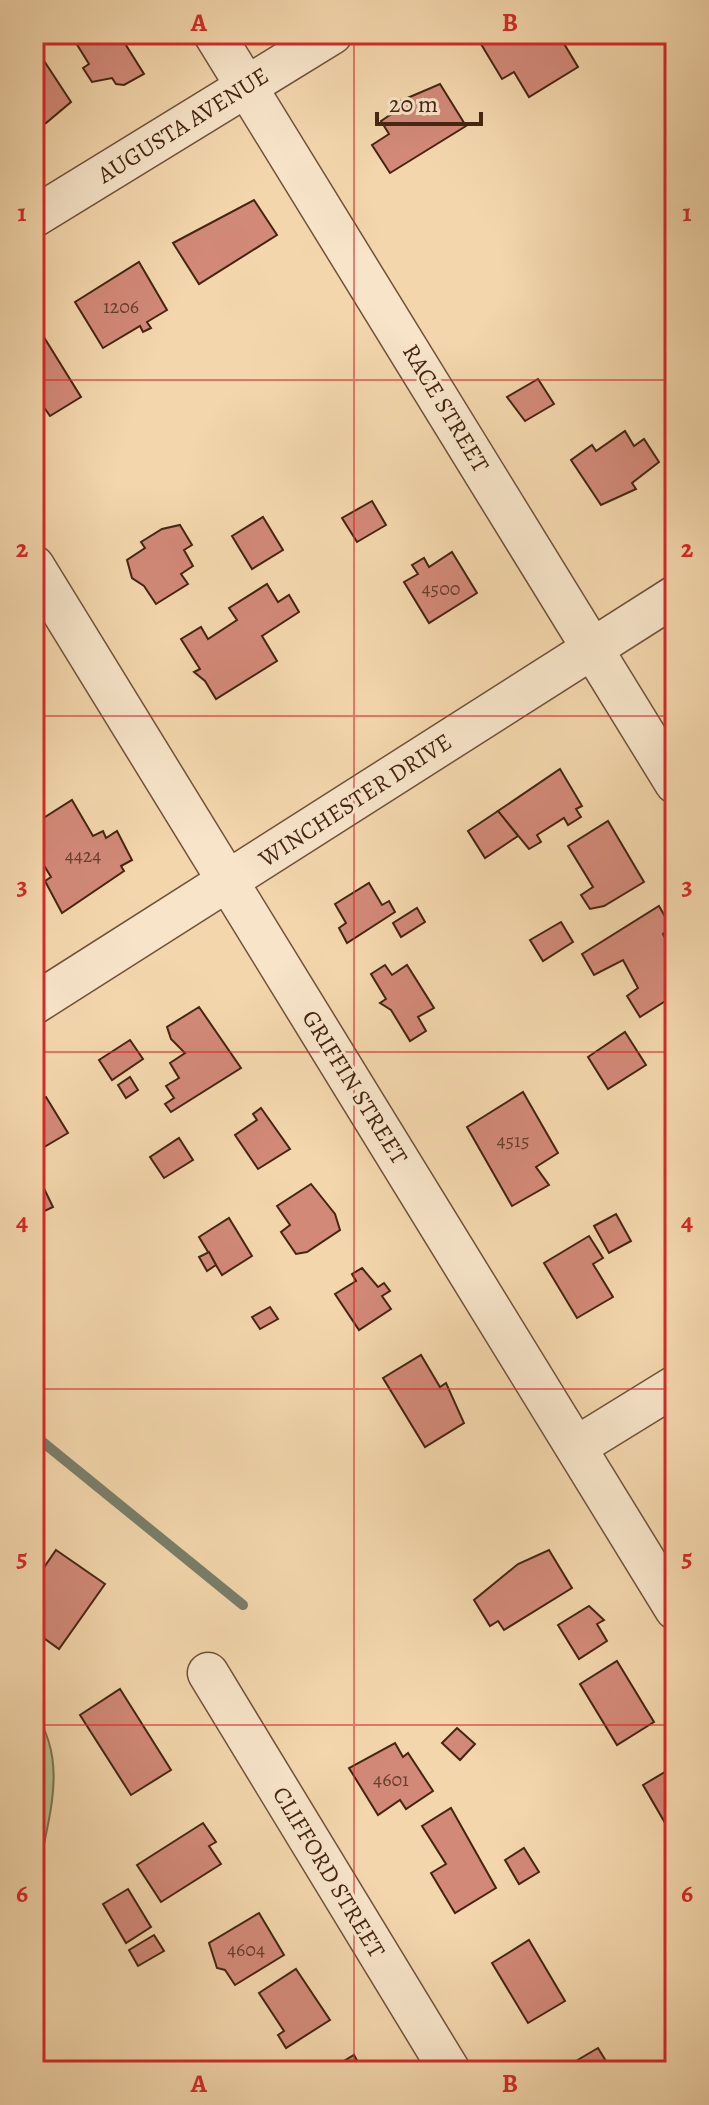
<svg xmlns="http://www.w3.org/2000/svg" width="709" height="2105" font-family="Alegreya,serif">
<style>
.green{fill:#b6bf8d;stroke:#7e7250;stroke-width:2}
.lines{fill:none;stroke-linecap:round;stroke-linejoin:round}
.stream{stroke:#797e6a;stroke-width:10}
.building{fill:#d28978;stroke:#452512;stroke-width:2}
.street-casing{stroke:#705138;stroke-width:43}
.street{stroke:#f7e4c9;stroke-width:40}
.grid{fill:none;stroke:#d62828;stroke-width:2;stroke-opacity:0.55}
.labels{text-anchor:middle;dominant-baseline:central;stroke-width:6;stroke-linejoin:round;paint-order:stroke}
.number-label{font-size:20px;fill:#683e2c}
.street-label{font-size:24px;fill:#452512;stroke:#f7e4c9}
.neatline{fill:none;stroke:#d62828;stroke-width:3}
.grid-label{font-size:26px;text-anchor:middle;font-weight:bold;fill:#d62828}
</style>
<rect width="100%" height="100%" fill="#f3d6ac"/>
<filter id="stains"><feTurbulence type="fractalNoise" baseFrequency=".0025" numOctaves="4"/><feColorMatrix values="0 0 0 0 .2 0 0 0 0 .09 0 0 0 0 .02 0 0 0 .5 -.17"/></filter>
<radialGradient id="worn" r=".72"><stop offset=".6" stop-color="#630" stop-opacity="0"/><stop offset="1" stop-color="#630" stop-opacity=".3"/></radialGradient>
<path class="green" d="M34 1712C71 1763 46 1823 37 1880 34 1898 39 1917 38 1935 38 1956 35 1977 34 1997Z"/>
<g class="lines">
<path class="stream" d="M34 1435 243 1605"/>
</g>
<g class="building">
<path d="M127 34 129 38 124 42 144 74 124 85 116 84 112 78 92 82 83 68 89 64 71 35Z"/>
<path d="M497 34H565L560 37 578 67 529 97 514 72 502 79 481 44Z"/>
<path d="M622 34H644L628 43Z"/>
<path d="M35 47 71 102 46 123 34 127Z"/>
<path d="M440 84 466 126 390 173 372 145 389 134 381 121 402 107 398 102Z"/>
<path d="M254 200 277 235 199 284 173 243Z"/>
<path d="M139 262 167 310 147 322 151 328 143 332 140 326 103 348 75 302Z"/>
<path d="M37 326 81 397 50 416 34 393V328Z"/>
<path d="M538 379 554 404 525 421 507 397Z"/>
<path d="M625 431 634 446 644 439 659 462 632 483 636 489 601 505 571 460 592 445 596 451Z"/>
<path d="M372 501 386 525 357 542 342 518Z"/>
<path d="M263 517 283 550 252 569 232 536Z"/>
<path d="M180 525 192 545 184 550 193 566 181 574 188 584 156 604 144 586 132 578 127 560 145 548 141 542 162 529Z"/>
<path d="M452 552 477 593 429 623 404 582 418 574 412 565 424 558 429 567Z"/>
<path d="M267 584 278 602 289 595 299 612 262 636 277 661 216 699 205 681 194 672 200 669 181 639 201 627 208 639 237 620 229 608Z"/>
<path d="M560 769 582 806 576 809 581 817 568 825 564 818 537 835 541 842 529 849 498 811Z"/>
<path d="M72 800 93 836 103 831 106 838 117 831 132 860 121 866 124 871 62 913 45 881 51 877 34 849V824Z"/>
<path d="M498 811 518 836 485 858 468 831Z"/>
<path d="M608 821 644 882 604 906 590 909 581 895 593 887 568 846Z"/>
<path d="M369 883 382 905 389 901 395 912 347 943 339 928 346 923 335 904Z"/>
<path d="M659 906 671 927 663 934 667 942 675 938V995L640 1017 627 996 638 988 623 960 594 975 582 954Z"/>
<path d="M417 908 425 922 401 937 393 923Z"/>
<path d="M561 922 573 942 543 961 530 940Z"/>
<path d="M385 965 392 975 407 965 434 1008 418 1017 426 1031 410 1041 391 1010 380 1003 386 999 371 974Z"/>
<path d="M199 1007 241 1068 171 1112 165 1104 174 1098 166 1086 179 1078 170 1063 185 1053 171 1039 167 1027Z"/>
<path d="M625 1032 646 1065 608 1089 588 1057Z"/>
<path d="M130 1040 143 1059 112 1080 99 1060Z"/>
<path d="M130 1077 138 1090 126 1098 118 1085Z"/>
<path d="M523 1092 558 1153 536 1167 549 1185 512 1206 467 1127Z"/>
<path d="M46 1097 68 1133 34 1153V1104Z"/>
<path d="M261 1108 290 1149 258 1169 235 1135 257 1120 253 1114Z"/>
<path d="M179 1138 193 1160 164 1178 150 1157Z"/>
<path d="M36 1172 53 1207 34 1216V1173Z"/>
<path d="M311 1184 335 1214 340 1230 307 1252 296 1254 281 1232 290 1225 277 1206Z"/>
<path d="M616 1214 631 1241 609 1253 594 1226Z"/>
<path d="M229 1218 252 1256 222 1275 199 1237Z"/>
<path d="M589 1236 603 1258 593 1264 613 1297 577 1318 544 1263Z"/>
<path d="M209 1252 216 1265 207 1271 199 1257Z"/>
<path d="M362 1268 378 1287 384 1283 390 1291 382 1296 391 1309 359 1330 335 1294 356 1281 352 1274Z"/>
<path d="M270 1307 278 1319 260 1329 252 1317Z"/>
<path d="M421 1355 440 1387 446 1383 464 1423 425 1447 383 1378Z"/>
<path d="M56 1550 105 1584 59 1649 34 1631V1582Z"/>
<path d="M549 1550 572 1588 504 1630 498 1621 490 1626 474 1600 518 1564Z"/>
<path d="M589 1606 604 1620 597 1624 607 1641 579 1659 558 1625Z"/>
<path d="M617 1661 654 1722 617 1745 580 1684Z"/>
<path d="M120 1689 171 1770 131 1795 80 1715Z"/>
<path d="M457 1728 475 1744 460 1760 442 1743Z"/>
<path d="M395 1743 403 1757 408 1753 433 1791 406 1809 400 1800 378 1815 349 1768Z"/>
<path d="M675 1766V1840L643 1785Z"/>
<path d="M451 1808 496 1888 455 1913 431 1873 446 1864 422 1826Z"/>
<path d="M203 1823 216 1842 209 1846 221 1864 161 1902 137 1865Z"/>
<path d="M524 1848 539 1872 519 1884 505 1860Z"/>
<path d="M128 1889 151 1927 126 1943 103 1904Z"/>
<path d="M259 1913 284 1955 235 1985 225 1970 217 1968 209 1943Z"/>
<path d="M154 1935 164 1951 138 1966 129 1950Z"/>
<path d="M529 1940 565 2001 528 2023 492 1963Z"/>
<path d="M296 1969 330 2020 286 2048 278 2035 284 2031 259 1993Z"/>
<path d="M598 2048 612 2071H559Z"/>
<path d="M354 2055 363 2071H327Z"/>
</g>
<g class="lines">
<defs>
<g id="street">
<path d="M214 34 675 783"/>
<path d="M34 217 332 34"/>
<path d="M34 566 675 1609"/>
<path d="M34 1004 675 596"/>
<path d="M576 1447 675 1386"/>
<path d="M208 1673 450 2071"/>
</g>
</defs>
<use href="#street" class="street-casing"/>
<use href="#street" class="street"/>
</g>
<path class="grid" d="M354 34V2071M34 380H675M34 716H675M34 1052H675M34 1389H675M34 1725H675"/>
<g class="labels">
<g class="number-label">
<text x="121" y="306">1206</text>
<text x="441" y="588">4500</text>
<text x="83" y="855">4424</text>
<text x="513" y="1140">4515</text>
<text x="391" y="1779">4601</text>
<text x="246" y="1949">4604</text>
</g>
<g class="street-label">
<text transform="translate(183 125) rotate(-32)">AUGUSTA AVENUE</text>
<text transform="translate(446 408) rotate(59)">RACE STREET</text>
<text transform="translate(355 800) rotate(-33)">WINCHESTER DRIVE</text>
<text transform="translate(355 1087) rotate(58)">GRIFFIN STREET</text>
<text transform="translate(329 1872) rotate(59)">CLIFFORD STREET</text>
</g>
</g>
<rect width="709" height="2105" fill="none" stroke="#f3d6ac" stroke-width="88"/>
<path d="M377 112v12h104v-12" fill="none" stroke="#452512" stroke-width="4"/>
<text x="389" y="112" font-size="24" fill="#452512" stroke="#f7e4c9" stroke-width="6" paint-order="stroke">20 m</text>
<rect x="44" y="44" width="621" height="2017" class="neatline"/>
<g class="grid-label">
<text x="199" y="31">A</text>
<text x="510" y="31">B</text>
<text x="22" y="221">1</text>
<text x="687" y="221">1</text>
<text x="22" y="557">2</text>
<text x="687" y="557">2</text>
<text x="22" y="894">3</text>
<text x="687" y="894">3</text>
<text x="22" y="1230">4</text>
<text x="687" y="1230">4</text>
<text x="22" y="1566">5</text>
<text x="687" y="1566">5</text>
<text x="22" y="1902">6</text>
<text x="687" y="1902">6</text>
<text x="199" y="2092">A</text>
<text x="510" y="2092">B</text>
</g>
<rect width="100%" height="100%" filter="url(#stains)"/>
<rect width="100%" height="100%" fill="url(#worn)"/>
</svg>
